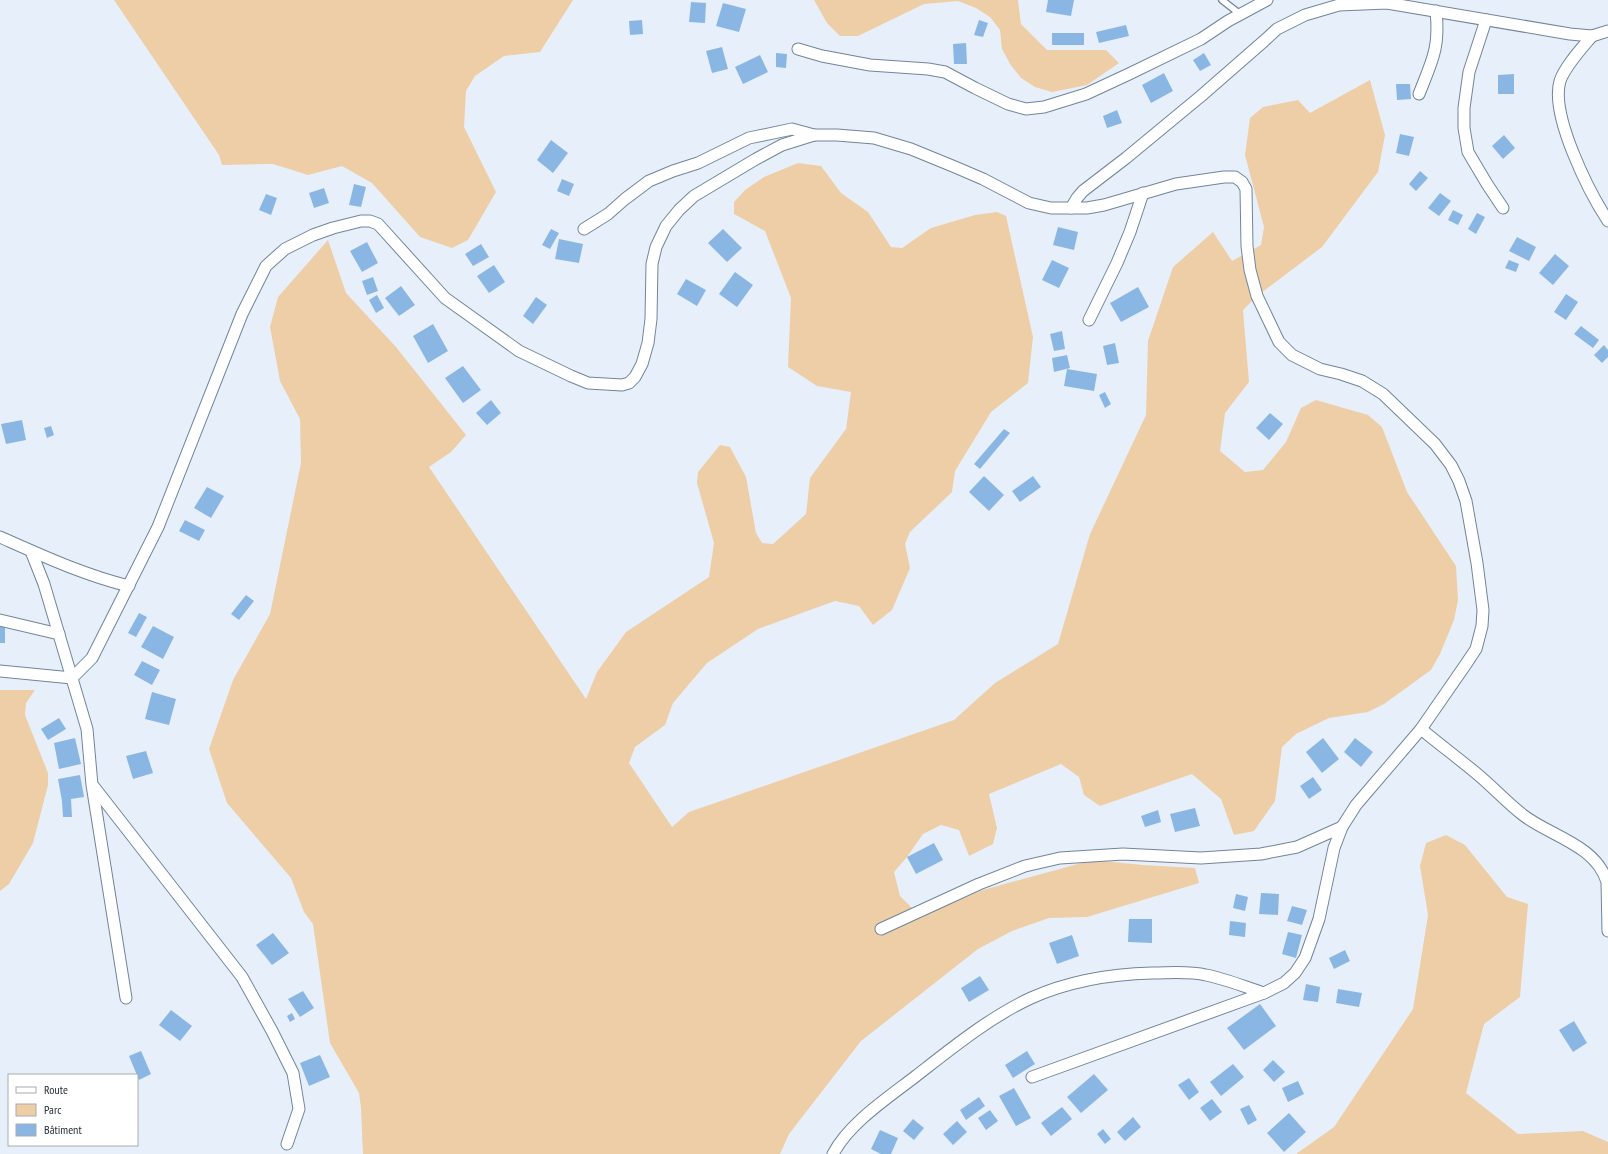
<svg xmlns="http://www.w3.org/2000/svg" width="1608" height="1154" font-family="'PT Sans Narrow',sans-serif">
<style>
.green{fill:#eecea7}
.building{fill:#8ab6e4}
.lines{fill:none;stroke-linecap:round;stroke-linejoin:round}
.lane-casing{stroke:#70859a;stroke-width:8}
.street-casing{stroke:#70859a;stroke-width:13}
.lane{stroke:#fff;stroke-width:5.5}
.street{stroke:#fff;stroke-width:11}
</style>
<rect width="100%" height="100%" fill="#e7f0fa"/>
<g class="green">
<path d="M114 0H573L540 52 504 56 475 76 466 91 464 127 496 192 468 240 452 248 420 237 372 183 342 166 308 175 273 164 222 165 219 155Z"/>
<path d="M814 0H1018L1021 24 1047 50H1106L1119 63 1087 85 1052 92 1035 87 1021 78 1010 64 1002 49 1000 30 990 17 976 8 958 1 924 4 858 36H840L827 23Z"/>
<path d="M1370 80 1385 135 1378 172 1322 247 1257 296 1243 310 1249 382 1225 413 1220 451 1245 472 1263 470 1286 442 1301 408 1316 400 1368 415 1382 427 1407 492 1456 566 1458 600 1454 620 1440 654 1431 670 1384 704 1368 712 1329 718 1296 734 1282 747 1275 801 1254 831 1234 835 1221 799 1192 774 1100 806 1084 795 1079 777 1061 764 989 794 997 828 993 844 969 856 959 830 941 825 923 834 907 857 894 872 900 896 913 909 933 911 983 890 1092 860 1143 865 1195 868 1199 883 1087 917 1049 918 1012 931 978 949 861 1041 789 1134 780 1154H363L361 1108 359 1093 330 1043 313 924 304 912 291 878 227 803 209 749 233 680 270 614 301 463 300 419 280 381 270 327 278 297 328 240 346 293 396 347 466 435 451 452 429 467 586 699 597 672 626 632 709 577 714 543 697 483 698 472 720 445 730 447 746 477 756 533 762 543 773 544 806 514 810 478 846 429 851 392 817 386 788 367 791 298 765 231 734 214V202L745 190 764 177 798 163 821 166 841 193 868 212 891 247 902 248 931 228 975 215 997 212 1006 216 1033 337 1028 383 991 412 955 471 952 492 910 532 905 544 910 568 892 610 873 625 859 606 835 601 758 629 707 663 673 703 665 725 635 747 629 763 672 827 689 812 954 720 995 683 1058 644 1090 534 1146 415 1148 341 1173 267 1213 232 1232 261 1261 245 1264 227 1245 155 1250 118 1263 107 1298 100 1310 113Z"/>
<path d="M0 690H35L26 703 25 715 48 773V785L33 843 9 884 0 891Z"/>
<path d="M1446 835 1465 845 1507 897 1528 904 1520 997 1484 1024 1466 1093 1518 1134 1583 1131 1608 1142V1154H1296L1334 1127 1413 1009 1428 915 1420 866 1426 843Z"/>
</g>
<g class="building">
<path d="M1048 0H1074L1071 16 1046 12Z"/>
<path d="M691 2 706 3 705 23 689 22Z"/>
<path d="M723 3 746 9 739 32 716 26Z"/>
<path d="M642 20 643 34 630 35 629 21Z"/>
<path d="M979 20 988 23 983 37 974 35Z"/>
<path d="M1126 25 1129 36 1099 43 1096 32Z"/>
<rect x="1052" y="33" width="32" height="12"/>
<path d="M966 43 967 64H954L953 44Z"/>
<path d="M722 47 728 69 712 73 706 51Z"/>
<path d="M776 53 787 54 786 68 776 67Z"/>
<path d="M1204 53 1211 65 1200 71 1193 60Z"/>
<path d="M760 55 768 72 743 84 735 67Z"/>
<path d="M1164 73 1173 91 1151 103 1142 85Z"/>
<path d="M1514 74V94H1498V75Z"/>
<path d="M1396 84H1410L1411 99 1397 100Z"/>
<path d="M1117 110 1122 123 1107 128 1103 116Z"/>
<path d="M1400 134 1414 137 1409 156 1396 153Z"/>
<path d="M1504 135 1515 148 1503 159 1492 146Z"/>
<path d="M551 140 568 153 553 173 537 160Z"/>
<path d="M1420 171 1428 178 1416 191 1409 184Z"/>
<path d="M562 179 574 184 569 196 557 191Z"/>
<path d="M354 184 366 187 361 207 349 205Z"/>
<path d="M324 188 329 203 314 208 309 193Z"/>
<path d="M1440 193 1451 201 1439 216 1428 208Z"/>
<path d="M266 194 277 198 271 215 259 210Z"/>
<path d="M1453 210 1463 215 1458 225 1448 220Z"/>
<path d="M1477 213 1485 217 1476 234 1468 229Z"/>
<path d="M1058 227 1078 232 1074 250 1053 245Z"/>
<path d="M551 229 559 233 550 249 542 245Z"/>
<path d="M723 229 742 248 727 262 708 243Z"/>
<path d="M1517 237 1536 247 1529 261 1509 251Z"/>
<path d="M559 239 583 244 579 263 555 259Z"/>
<path d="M367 242 378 263 362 272 350 251Z"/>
<path d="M481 244 489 257 473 266 465 254Z"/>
<path d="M1555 254 1569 266 1553 285 1539 273Z"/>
<path d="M1052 260 1069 268 1059 288 1042 280Z"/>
<path d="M1509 260 1519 264 1516 272 1505 268Z"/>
<path d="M494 265 505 282 489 293 477 276Z"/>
<path d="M735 272 753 285 737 307 719 294Z"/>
<path d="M373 277 378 291 367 295 362 281Z"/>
<path d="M686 279 706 290 697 306 677 294Z"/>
<path d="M401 286 415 305 399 316 385 298Z"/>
<path d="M1138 287 1149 307 1121 322 1110 303Z"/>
<path d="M1566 294 1578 302 1566 320 1554 312Z"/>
<path d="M377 295 384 308 376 313 369 300Z"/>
<path d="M536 297 547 305 533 324 523 316Z"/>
<path d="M433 324 448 351 428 363 413 336Z"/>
<path d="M1581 326 1599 340 1593 348 1574 334Z"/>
<path d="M1062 331 1065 349 1054 351 1050 334Z"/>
<path d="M1115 343 1119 363 1107 365 1103 346Z"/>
<path d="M1604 345 1608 350V357L1602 363 1594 355Z"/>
<path d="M1067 355 1070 368 1054 372 1052 358Z"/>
<path d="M463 366 481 390 463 403 445 378Z"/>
<path d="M1067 369 1097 374 1094 391 1064 386Z"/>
<path d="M1105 392 1111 404 1105 408 1099 395Z"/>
<path d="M491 400 501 413 487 425 476 413Z"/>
<path d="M1270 413 1283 424 1269 440 1256 428Z"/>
<path d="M22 420 26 440 6 444 1 424Z"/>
<path d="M51 426 54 435 47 438 44 428Z"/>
<path d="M1004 429 1010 433 980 469 974 464Z"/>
<path d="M984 476 1004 495 989 511 969 492Z"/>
<path d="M1033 476 1041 487 1020 502 1012 491Z"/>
<path d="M207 487 224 496 211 518 194 508Z"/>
<path d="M185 520 205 530 199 541 179 531Z"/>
<path d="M246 595 254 601 239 620 231 614Z"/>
<path d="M139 613 147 617 136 637 128 633Z"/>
<path d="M153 626 174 637 163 659 141 647Z"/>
<rect x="0" y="627" width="5" height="16"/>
<path d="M142 661 160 670 152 685 134 675Z"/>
<path d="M152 692 176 699 169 725 145 719Z"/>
<path d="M59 718 66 729 48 740 41 729Z"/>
<path d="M75 738 81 764 59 769 54 743Z"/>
<path d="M1323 738 1339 759 1322 773 1306 752Z"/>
<path d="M1355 738 1373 752 1361 767 1344 752Z"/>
<path d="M146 751 153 773 133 779 126 756Z"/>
<path d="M80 775 84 797 71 799 72 817H63L62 801 58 779Z"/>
<path d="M1313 777 1322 790 1309 799 1300 786Z"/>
<path d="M1195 808 1200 826 1175 832 1170 814Z"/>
<path d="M1158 810 1161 822 1145 827 1141 816Z"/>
<path d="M934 843 943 860 916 874 907 857Z"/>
<path d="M1261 893 1279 894 1278 915 1259 914Z"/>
<path d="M1236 894 1248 897 1245 911 1233 908Z"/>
<path d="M1292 906 1307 910 1302 925 1287 921Z"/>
<path d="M1129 919H1152V943L1128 942Z"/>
<path d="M1230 921 1246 923 1245 937 1229 935Z"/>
<path d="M1288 932 1302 935 1296 958 1282 954Z"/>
<path d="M273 933 289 953 272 965 256 945Z"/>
<path d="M1072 935 1079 956 1057 964 1049 943Z"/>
<path d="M1345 950 1350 961 1334 969 1329 958Z"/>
<path d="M980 976 989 990 969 1002 961 988Z"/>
<path d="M1306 984 1320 987 1318 1002 1303 1000Z"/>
<path d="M1338 989 1362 993 1359 1007 1336 1003Z"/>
<path d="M303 991 314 1008 300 1017 288 999Z"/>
<path d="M1260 1004 1276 1026 1244 1050 1227 1028Z"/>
<path d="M171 1010 192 1026 180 1041 159 1025Z"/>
<path d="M292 1013 295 1019 290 1022 287 1016Z"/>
<path d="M1574 1021 1587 1043 1573 1052 1559 1030Z"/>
<path d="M141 1051 151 1074 139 1080 129 1056Z"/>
<path d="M1027 1051 1035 1064 1013 1078 1005 1065Z"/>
<path d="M320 1055 330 1077 309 1086 300 1063Z"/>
<path d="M1273 1060 1285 1072 1274 1082 1263 1070Z"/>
<path d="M1233 1064 1244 1077 1221 1096 1210 1082Z"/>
<path d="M1094 1074 1108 1090 1081 1113 1067 1097Z"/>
<path d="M1189 1078 1199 1092 1189 1100 1178 1085Z"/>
<path d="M1298 1081 1304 1094 1288 1102 1282 1088Z"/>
<path d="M1014 1088 1031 1118 1016 1126 999 1096Z"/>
<path d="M979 1097 985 1106 966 1120 960 1110Z"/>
<path d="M1212 1099 1222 1112 1210 1121 1200 1108Z"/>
<path d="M1249 1105 1257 1120 1248 1125 1240 1109Z"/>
<path d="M1062 1107 1072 1119 1051 1136 1041 1123Z"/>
<path d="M990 1110 998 1121 986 1130 978 1118Z"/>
<path d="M1289 1113 1306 1132 1284 1152 1267 1133Z"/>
<path d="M1133 1117 1141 1127 1125 1141 1117 1132Z"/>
<path d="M913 1119 924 1128 914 1140 903 1131Z"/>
<path d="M957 1121 967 1132 953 1145 943 1134Z"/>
<path d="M1103 1129 1111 1139 1105 1144 1097 1134Z"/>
<path d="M880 1130 898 1138 891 1154H881L871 1149Z"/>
</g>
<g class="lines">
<defs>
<path id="lane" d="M1222 0 1240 14"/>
<g id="street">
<path d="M1486 20 1469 72 1464 108V128L1468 152 1487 184 1503 208"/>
<path d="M1592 36C1582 48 1565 66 1560 81 1550 115 1589 192 1608 221"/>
<path d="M798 49 822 56 870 65 928 69 945 72 975 88 1008 104 1026 109 1044 107 1086 94 1129 74 1201 39 1228 21 1267 0"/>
<path d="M1419 94C1432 61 1440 48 1436 11"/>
<path d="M584 229 608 214 625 199 649 181 673 171 698 163 749 138 792 129 814 135"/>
<path d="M1089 320 1117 263 1130 232 1143 193"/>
<path d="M0 537C43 556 84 575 129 586"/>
<path d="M31 551 44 584 87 729 92 785 126 998"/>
<path d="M0 620 59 634"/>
<path d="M0 671 72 678 92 658 158 527 242 314 266 266 285 249 313 235 333 228 361 221H370L378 224 445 298 519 351 571 376 588 383 622 385 629 383 635 377 642 364 648 343 651 319 652 264 656 247 666 226 679 210 694 196 756 159 782 145 814 135H837L874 138 911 149 955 167 983 179 1029 203 1051 208H1071"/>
<path d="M1421 729C1439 744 1458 758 1476 773 1492 786 1506 802 1523 815 1550 836 1596 845 1607 882L1608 931"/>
<path d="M94 787 242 977 272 1031 293 1073 299 1109 287 1144"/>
<path d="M881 929 979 884 1025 866 1060 858 1123 854 1201 858 1261 854 1297 847 1342 827"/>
<path d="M1032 1077 1264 993 1284 983 1295 973 1305 958 1319 919 1334 848 1342 827 1356 805 1421 729 1466 664 1476 649 1482 626 1483 610 1477 563 1466 501 1459 481 1451 465 1435 444 1383 394 1362 381 1341 374 1320 369 1292 355 1279 342 1257 296 1250 270 1247 246 1246 189 1242 182 1235 177H1224L1176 184 1104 205 1087 208H1071L1077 198 1083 191 1126 158 1201 96 1264 41 1277 29 1305 15 1339 5 1387 3 1570 34 1592 36 1608 31"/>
<path d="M833 1154C849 1123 889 1097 916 1076 952 1048 990 1017 1031 998 1069 981 1112 974 1152 973 1170 973 1189 971 1206 975 1226 979 1245 987 1264 993"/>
</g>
</defs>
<use href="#lane" class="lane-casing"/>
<use href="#street" class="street-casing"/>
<use href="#lane" class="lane"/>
<use href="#street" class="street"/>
</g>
<rect x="8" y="1074" width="130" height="72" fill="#ffffff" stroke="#a8abaf"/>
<rect x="16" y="1087" width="20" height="6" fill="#ffffff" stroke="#a8abaf"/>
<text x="44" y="1094" font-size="12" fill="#262e37">Route</text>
<rect x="16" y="1104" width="20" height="12" fill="#eecea7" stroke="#a8abaf"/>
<text x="44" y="1114" font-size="12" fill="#262e37">Parc</text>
<rect x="16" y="1124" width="20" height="12" fill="#8ab6e4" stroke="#a8abaf"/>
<text x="44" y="1134" font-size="12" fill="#262e37">Bâtiment</text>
</svg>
